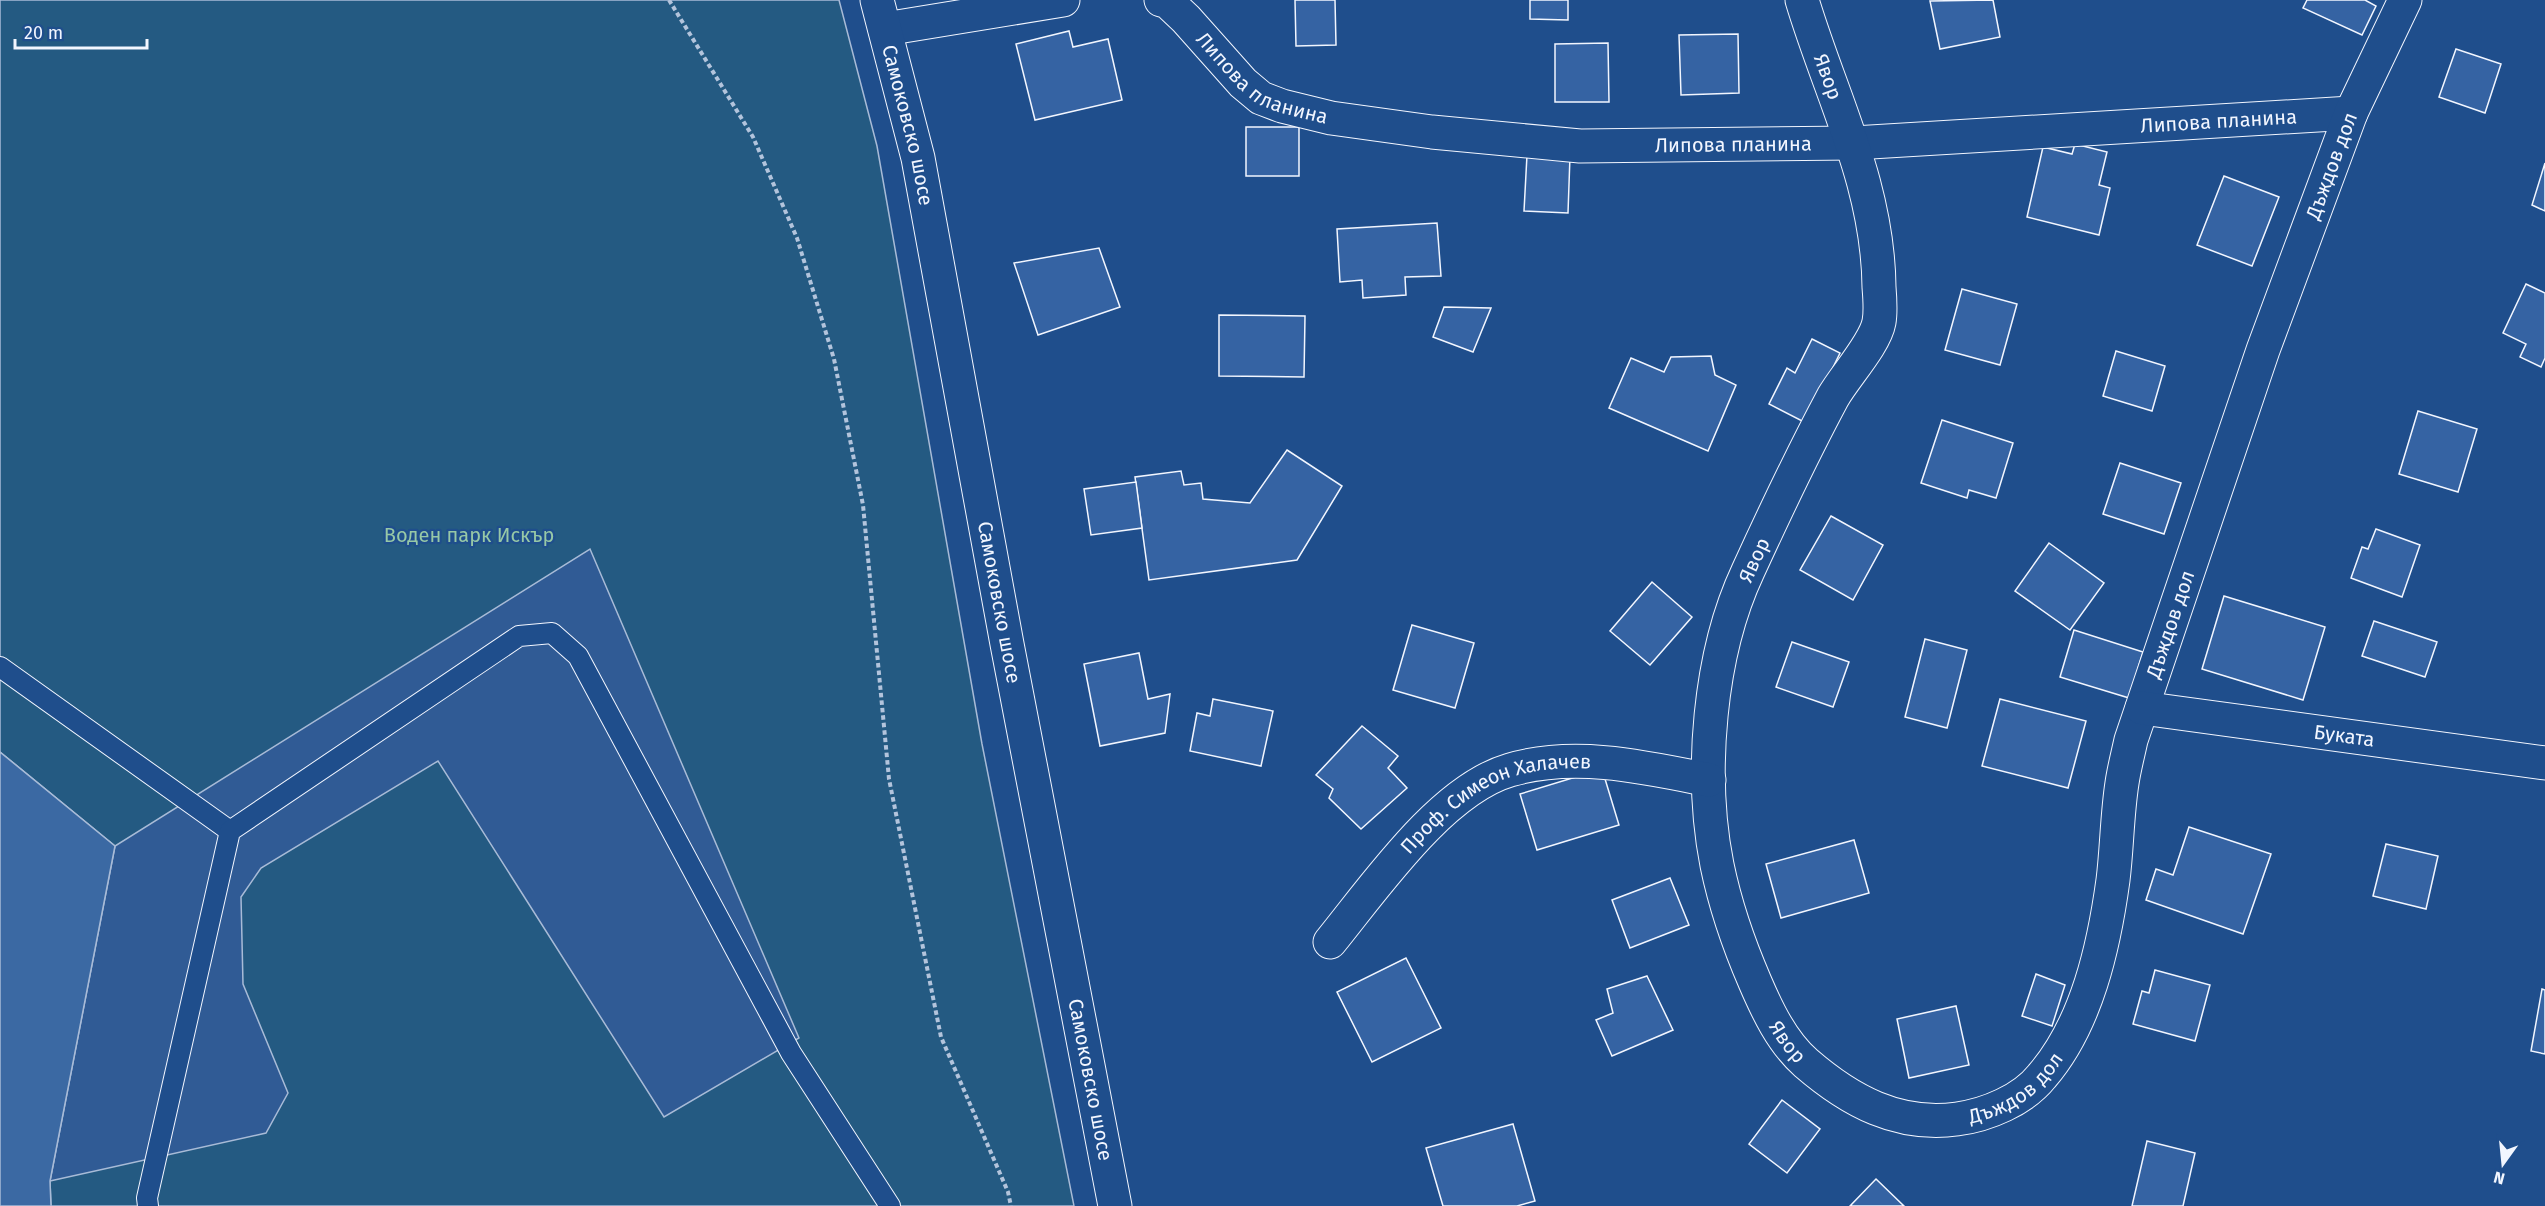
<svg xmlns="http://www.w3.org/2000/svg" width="2545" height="1206" font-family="'Fira Sans',sans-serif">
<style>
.green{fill:#245a82;stroke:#a8bbd7;stroke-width:1.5}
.parking{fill:#305b95;stroke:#a8bbd7;stroke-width:1.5}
.water{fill:#3b69a3;stroke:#a8bbd7;stroke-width:1.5}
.building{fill:#3563a3;stroke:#f2f6ff;stroke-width:1.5}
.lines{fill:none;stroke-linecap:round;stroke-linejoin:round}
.service-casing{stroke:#f2f6ff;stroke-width:22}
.minor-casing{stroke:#f2f6ff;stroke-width:35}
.secondary-casing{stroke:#f2f6ff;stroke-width:35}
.path{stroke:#b3c4dc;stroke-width:4;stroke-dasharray:4.5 3;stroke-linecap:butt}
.service{stroke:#1f4e8c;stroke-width:20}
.minor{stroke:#1f4e8c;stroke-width:33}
.secondary{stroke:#1f4e8c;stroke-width:33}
.labels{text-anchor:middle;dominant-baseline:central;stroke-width:4.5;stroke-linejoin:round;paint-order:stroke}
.street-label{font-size:20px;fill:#f2f6ff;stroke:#1f4e8c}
.park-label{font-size:20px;fill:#97c8a6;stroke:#1f4e8c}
</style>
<rect width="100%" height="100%" fill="#1f4e8c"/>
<path class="green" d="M0 0H839L877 146 982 744 1074 1206H51L50 1181 115 846 0 752Z"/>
<path class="parking" d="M590 549 799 1038 664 1117 438 761 261 868 241 897 243 984 288 1093 266 1133 50 1181 115 846Z"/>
<path class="water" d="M0 752 115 846 50 1181 51 1206H0Z"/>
<g class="building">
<path d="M1295 0H1335L1336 45 1296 46Z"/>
<path d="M1530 0H1568V20L1530 19Z"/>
<path d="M1993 0 2000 37 1940 49 1930 1Z"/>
<path d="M2307 0H2365L2376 6 2362 35 2303 8Z"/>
<path d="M1069 31 1073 47 1108 39 1122 100 1035 120 1016 44Z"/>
<path d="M1738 34 1739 93 1681 95 1679 35Z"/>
<path d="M1608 43 1609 102H1555V44Z"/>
<path d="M2456 49 2501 64 2485 113 2439 97Z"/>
<rect x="1246" y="127" width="53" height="49"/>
<path d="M2075 144 2107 152 2099 185 2110 188 2099 235 2027 217 2043 147 2072 154Z"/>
<path d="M1527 155 1570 156 1568 213 1524 211Z"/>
<path d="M2545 163V211L2532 205Z"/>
<path d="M2224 176 2279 197 2252 266 2197 245Z"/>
<path d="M1437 223 1441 276 1405 277 1406 295 1363 298 1362 280 1340 282 1337 229Z"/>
<path d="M1099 248 1120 307 1038 335 1014 263Z"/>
<path d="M2526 284 2545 293V358L2541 367 2520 357 2526 344 2503 333Z"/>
<path d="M1962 289 2017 304 2000 365 1945 350Z"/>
<path d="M1444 307 1491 308 1473 352 1433 337Z"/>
<path d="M1219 315 1305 316 1304 377 1219 376Z"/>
<path d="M1812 339 1840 353 1806 423 1769 404 1787 368 1795 373Z"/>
<path d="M2116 351 2165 366 2152 411 2103 396Z"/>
<path d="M1711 356 1715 375 1736 385 1708 451 1609 408 1631 358 1664 372 1671 357Z"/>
<path d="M2418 411 2477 429 2458 492 2399 474Z"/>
<path d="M1942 420 2013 443 1996 498 1969 490 1967 498 1921 483Z"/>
<path d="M1287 450 1342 486 1297 560 1149 580 1135 477 1181 471 1184 485 1201 483 1203 499 1250 503Z"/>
<path d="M2120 463 2181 483 2164 534 2103 514Z"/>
<path d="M1136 482 1142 528 1091 535 1084 489Z"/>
<path d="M1831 516 1883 545 1853 600 1800 570Z"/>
<path d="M2376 529 2420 545 2402 597 2351 578 2362 547 2368 549Z"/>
<path d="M2049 543 2104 583 2070 630 2015 591Z"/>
<path d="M1652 582 1692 617 1650 665 1610 631Z"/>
<path d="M2224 596 2325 627 2303 700 2202 669Z"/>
<path d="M2374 621 2437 642 2425 677 2362 656Z"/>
<path d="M1412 625 1474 643 1455 708 1393 690Z"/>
<path d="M2074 630 2143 652 2129 698 2060 677Z"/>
<path d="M1925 639 1967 650 1947 728 1905 717Z"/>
<path d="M1792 642 1849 662 1833 707 1776 687Z"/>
<path d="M1139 653 1148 699 1170 694 1165 733 1100 746 1084 664Z"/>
<path d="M1213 699 1273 711 1261 766 1190 751 1197 713 1210 716Z"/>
<path d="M2000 699 2086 721 2068 788 1982 766Z"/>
<path d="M1362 726 1398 756 1388 768 1407 788 1361 829 1329 798 1333 789 1316 775Z"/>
<path d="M1602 769 1619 825 1537 850 1520 794Z"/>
<path d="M2189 827 2271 854 2243 934 2146 900 2156 869 2173 875Z"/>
<path d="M1854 840 1869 893 1781 918 1766 864Z"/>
<path d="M2386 844 2438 856 2426 909 2373 896Z"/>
<path d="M1670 878 1689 925 1630 948 1612 900Z"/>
<path d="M1406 958 1441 1028 1372 1062 1337 992Z"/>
<path d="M2155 970 2210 985 2195 1041 2133 1024 2142 991 2149 993Z"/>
<path d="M2036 974 2065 985 2052 1026 2022 1016Z"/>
<path d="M1647 976 1673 1030 1612 1056 1596 1020 1613 1013 1607 989Z"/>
<path d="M2542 989 2545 990V1054L2531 1051Z"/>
<path d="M1956 1006 1969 1065 1909 1078 1897 1019Z"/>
<path d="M1782 1100 1820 1129 1787 1173 1749 1144Z"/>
<path d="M1513 1124 1535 1201 1517 1206H1443L1426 1148Z"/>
<path d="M2147 1141 2195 1153 2183 1206H2132Z"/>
<path d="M1876 1179 1904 1206H1850Z"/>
</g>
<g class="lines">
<defs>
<g id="service">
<path d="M0 667 230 831"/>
<path d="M148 1206 147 1198 230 831 519 636 552 633 578 656 791 1053 890 1206"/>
</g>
<g id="minor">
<path id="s1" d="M1161 0 1168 2 1186 19 1243 83 1261 98 1282 106 1331 118 1432 132 1580 146 1854 143 2351 113"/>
<path id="s2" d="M1802 0C1831 97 1878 183 1879 287 1880 299 1881 311 1879 322 1875 344 1845 376 1833 397 1803 453 1775 512 1748 571 1709 654 1699 774 1717 865 1725 904 1739 945 1755 982 1767 1010 1782 1042 1806 1063 1850 1101 1898 1127 1957 1119 1987 1115 2023 1100 2042 1076 2087 1024 2104 946 2113 880 2117 848 2117 815 2122 783 2124 769 2128 754 2131 740L2263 350 2351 113 2405 0"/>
<path d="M885 29 1063 0"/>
<path id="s3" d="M2142 708 2545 763"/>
<path id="s4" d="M1330 942C1374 888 1441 790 1510 770 1574 751 1645 767 1709 780"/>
</g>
<g id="secondary">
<path id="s5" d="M877 0 918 158 1007 644 1115 1206"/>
</g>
</defs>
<use href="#service" class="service-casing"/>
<use href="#minor" class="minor-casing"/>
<use href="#secondary" class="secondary-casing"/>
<path class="path" d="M669 0 753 137 797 238 834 359 863 505 889 779 941 1037 1008 1192 1011 1206"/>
<use href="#service" class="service"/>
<use href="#minor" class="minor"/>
<use href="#secondary" class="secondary"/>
</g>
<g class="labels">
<g class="street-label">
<text stroke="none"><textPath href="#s1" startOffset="132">Липова планина</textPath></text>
<text stroke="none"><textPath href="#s2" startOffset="81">Явор</textPath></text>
<text stroke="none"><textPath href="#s1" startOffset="1104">Липова планина</textPath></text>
<text stroke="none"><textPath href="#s5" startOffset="129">Самоковско шосе</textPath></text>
<text stroke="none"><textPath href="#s1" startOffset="618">Липова планина</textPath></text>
<text stroke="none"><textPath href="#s2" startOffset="2360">Дъждов дол</textPath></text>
<text transform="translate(1754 560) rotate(-65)">Явор</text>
<text stroke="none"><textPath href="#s5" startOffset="615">Самоковско шосе</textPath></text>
<text stroke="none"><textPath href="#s2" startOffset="1874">Дъждов дол</textPath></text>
<text stroke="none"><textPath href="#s3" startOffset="204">Буката</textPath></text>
<text stroke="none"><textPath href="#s4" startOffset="226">Проф. Симеон Халачев</textPath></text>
<text stroke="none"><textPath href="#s2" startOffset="1107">Явор</textPath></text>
<text stroke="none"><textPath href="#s5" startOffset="1101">Самоковско шосе</textPath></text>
<text stroke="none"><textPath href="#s2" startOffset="1370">Дъждов дол</textPath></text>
</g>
<g class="park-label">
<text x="469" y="535">Воден парк Искър</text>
</g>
</g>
<g transform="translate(2503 1164) rotate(195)" stroke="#1f4e8c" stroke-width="4.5" paint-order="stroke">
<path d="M0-4.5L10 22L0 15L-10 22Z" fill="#f2f6ff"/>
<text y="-9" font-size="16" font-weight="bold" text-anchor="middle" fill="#f2f6ff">N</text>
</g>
<path d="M15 39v9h132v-9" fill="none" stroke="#f2f6ff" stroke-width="3"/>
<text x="24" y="39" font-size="18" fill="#f2f6ff" stroke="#1f4e8c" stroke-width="4.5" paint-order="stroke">20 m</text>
</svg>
